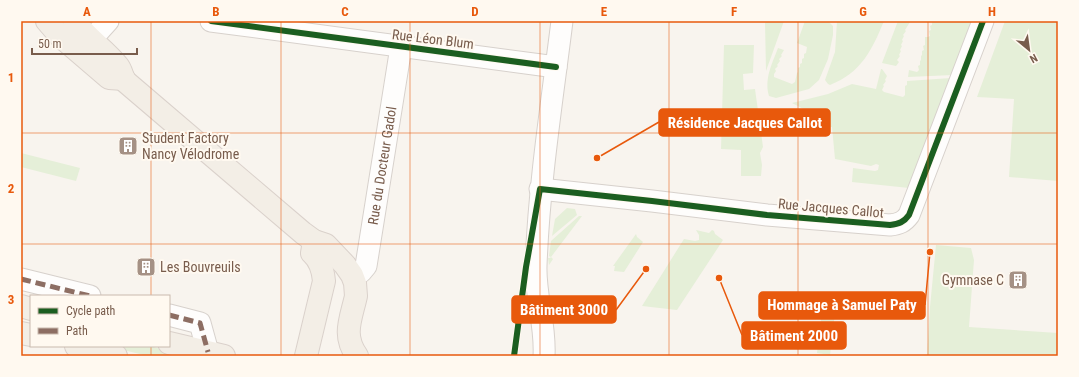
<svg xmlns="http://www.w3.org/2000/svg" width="1079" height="377" font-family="'Roboto Condensed',sans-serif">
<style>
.green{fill:#e5efd8}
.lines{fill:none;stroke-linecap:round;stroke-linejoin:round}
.minor-casing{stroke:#d7d1cc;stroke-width:23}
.major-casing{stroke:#dad1cb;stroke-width:24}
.minor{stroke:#fefdfc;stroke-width:21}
.major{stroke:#f3eee6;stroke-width:22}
.quiet{stroke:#8d6e63;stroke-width:5;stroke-dasharray:10 5;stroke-linecap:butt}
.cycleway-casing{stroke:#fff9f0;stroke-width:8}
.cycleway{stroke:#1b5e20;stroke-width:6}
.grid{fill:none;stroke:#e8590c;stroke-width:1;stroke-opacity:0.55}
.labels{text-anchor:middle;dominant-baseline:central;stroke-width:4;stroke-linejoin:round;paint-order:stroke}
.street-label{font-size:14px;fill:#785c4c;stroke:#fff9f0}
.poi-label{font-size:14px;fill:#785c4c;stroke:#fff9f0;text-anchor:start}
.leader{fill:none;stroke:#e8590c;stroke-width:1.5}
.callout-dot{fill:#e8590c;stroke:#fff9f0;stroke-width:1.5}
.callout{fill:#e8590c;stroke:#e8590c;stroke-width:1.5}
.callout-label{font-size:15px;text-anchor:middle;font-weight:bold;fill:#fff}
.neatline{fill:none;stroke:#e8590c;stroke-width:1.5}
.grid-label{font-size:13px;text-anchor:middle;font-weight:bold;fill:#e8590c}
</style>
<rect width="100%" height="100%" fill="#f8f4ee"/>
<g class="green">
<path d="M767 21H784L766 71 765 23Z"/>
<path d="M805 21H828L833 26V35L828 59 819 80 809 89 776 98 769 96C764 79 772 64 778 48L784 50 781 55 782 56 779 59 780 61 777 65 778 66 775 69 776 71 774 74V77L792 84 795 82 797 73 798 72V68L800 67V64L802 63V59L804 58V54L806 53 807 47 797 43Z"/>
<path d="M837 21H884C872 50 861 73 830 85L828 84 825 80 835 52Z"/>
<path d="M898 21 910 22 905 30 906 31 903 35 904 36 902 40 903 41 901 45 902 46 900 50 901 51 899 55 900 56 897 60 899 62 896 66 882 63Z"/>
<path d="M932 21H974L953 75 908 77 909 70 917 72 919 70 918 66 920 65V61L921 60V56L922 55V51L924 50 923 46 925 45V37H928L930 36 929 31 931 30 930 26 932 25Z"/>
<path d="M1005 21H1058V181L1009 177 1014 99 977 97Z"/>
<path d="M724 45H754L753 73 743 74 744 90 755 89 763 147 760 153 762 165 761 176H741V150L721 149Z"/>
<path d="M881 69H882L887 76 885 80 886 81 883 85 884 86 882 90 884 92 903 97 905 95V86L907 85V81L951 78 909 188 852 182 853 168 875 171 878 170 879 165 876 164 871 166 835 159 832 127 820 128V120L826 115 824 111 817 116 792 103 828 94 852 84 876 89Z"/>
<path d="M21 153 80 168 76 181 21 167Z"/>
<path d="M567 208 575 209 577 215 552 236 555 219Z"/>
<path d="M579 216H582L551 257 553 259 549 265 548 258H550L551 257 549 256 551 241Z"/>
<path d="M696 230 709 233 712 230 714 231 715 234 723 240 677 310 642 306 684 239 695 241 699 240V235Z"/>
<path d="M636 234 637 237 643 242 624 272 614 271 615 266H613Z"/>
<path d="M936 245 971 248 974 260 969 327 1058 333V356H927L930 307Z"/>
<path d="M824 294 837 295 830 355 817 353Z"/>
<path d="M107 346H149L190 356H148Z"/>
</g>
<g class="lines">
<defs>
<g id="minor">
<path d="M211 21 556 67"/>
<path d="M80 52 108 21"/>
<path d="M540 189 652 201 767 215 890 225C899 224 904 222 909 215L983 21"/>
<path id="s1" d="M352 275 361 272 366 266 401 47"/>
<path d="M21 279 90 296"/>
<path d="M169 315 200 323 208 352"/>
<path d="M544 356C546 325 535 296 536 266 539 183 552 102 562 21"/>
</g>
<g id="major">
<path d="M47 21 60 36 109 78 124 79"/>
<path d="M74 21C87 38 105 50 118 66 122 71 122 78 126 82L303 233 314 241 326 245 345 265 352 275 355 283 356 296C351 319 342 335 357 356"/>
<path d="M21 306 31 309"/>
<path d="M21 333 31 335"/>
<path d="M169 343 224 356"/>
<path d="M76 346 116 356"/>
<path d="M306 356 324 281C323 270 320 260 312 253L314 241"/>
</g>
</defs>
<use href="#minor" class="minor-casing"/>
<use href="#major" class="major-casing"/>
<use href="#minor" class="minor"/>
<use href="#major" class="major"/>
<g class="quiet">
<path d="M21 279 90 296"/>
<path d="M169 315 200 323 208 352"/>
</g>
<defs>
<g id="cycleway">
<path d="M211 21 556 67"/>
<path d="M514 356 526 267 540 189 652 201 767 215 890 225C899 224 904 222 909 215L983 21"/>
</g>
</defs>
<use href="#cycleway" class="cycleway-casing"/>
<use href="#cycleway" class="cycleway"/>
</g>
<path class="grid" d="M151 21V296M281 21V356M410 21V356M540 21V356M669 21V356M798 21V356M928 21V356M21 133H1058M21 244H1058M151 346V356"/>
<defs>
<symbol id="building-square" viewBox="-11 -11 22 22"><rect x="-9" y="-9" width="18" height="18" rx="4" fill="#a59185" stroke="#fff9f0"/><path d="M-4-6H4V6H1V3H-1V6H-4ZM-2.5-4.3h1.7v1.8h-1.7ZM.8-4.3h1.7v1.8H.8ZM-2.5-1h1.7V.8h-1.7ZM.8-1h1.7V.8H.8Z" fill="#fff"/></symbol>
</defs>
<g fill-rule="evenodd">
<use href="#building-square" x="117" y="135" width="22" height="22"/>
<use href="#building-square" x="135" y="256" width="22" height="22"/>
<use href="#building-square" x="1007" y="269" width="22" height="22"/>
</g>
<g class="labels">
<g class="street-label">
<text transform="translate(433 39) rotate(7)">Rue Léon Blum</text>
<text stroke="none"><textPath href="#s1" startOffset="119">Rue du Docteur Gadol</textPath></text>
<text transform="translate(831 208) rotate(5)">Rue Jacques Callot</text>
</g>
<g class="poi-label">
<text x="142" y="138">Student Factory<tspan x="142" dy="16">Nancy Vélodrome</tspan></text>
<text x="160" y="267">Les Bouvreuils</text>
<text x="1004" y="280" text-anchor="end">Gymnase C</text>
</g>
</g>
<path class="leader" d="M597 158L659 122M930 252L925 305M646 269L616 310M719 278L742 335"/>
<g class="callout-dot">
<circle cx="597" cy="158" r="4"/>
<circle cx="930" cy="252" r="4"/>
<circle cx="646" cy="269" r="4"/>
<circle cx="719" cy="278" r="4"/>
</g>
<g class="callout">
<rect x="659" y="109" width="171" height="27" rx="4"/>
<rect x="759" y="292" width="166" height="27" rx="4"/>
<rect x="512" y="296" width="104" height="27" rx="4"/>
<rect x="742" y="322" width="104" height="27" rx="4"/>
</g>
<g class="callout-label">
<text x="745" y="128">Résidence Jacques Callot</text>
<text x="842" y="310">Hommage à Samuel Paty</text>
<text x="564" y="315">Bâtiment 3000</text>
<text x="794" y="341">Bâtiment 2000</text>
</g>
<rect width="1079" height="377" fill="none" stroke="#fff9f0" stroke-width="44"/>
<rect x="30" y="295" width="140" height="52" fill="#fff9f0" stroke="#c9baae"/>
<rect x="38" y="308" width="20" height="6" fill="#1b5e20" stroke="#c9baae"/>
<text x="66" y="315" font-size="12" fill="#785c4c">Cycle path</text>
<rect x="38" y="328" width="20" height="6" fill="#8d6e63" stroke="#c9baae"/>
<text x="66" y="335" font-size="12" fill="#785c4c">Path</text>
<g transform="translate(1029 50) rotate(151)" stroke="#fff9f0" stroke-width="3" paint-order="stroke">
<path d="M0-3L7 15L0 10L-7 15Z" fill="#785c4c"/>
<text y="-6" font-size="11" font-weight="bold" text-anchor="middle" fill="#785c4c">N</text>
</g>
<path d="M32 48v6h105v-6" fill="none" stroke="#785c4c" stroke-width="2"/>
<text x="38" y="48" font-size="12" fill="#785c4c" stroke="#fff9f0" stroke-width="3" paint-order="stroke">50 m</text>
<rect x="22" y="22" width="1035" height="333" class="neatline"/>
<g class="grid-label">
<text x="87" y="16">A</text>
<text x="216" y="16">B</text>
<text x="345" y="16">C</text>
<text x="475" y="16">D</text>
<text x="604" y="16">E</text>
<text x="734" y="16">F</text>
<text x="863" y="16">G</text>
<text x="992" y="16">H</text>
<text x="11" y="82">1</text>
<text x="11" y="193">2</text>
<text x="11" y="304">3</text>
</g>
</svg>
